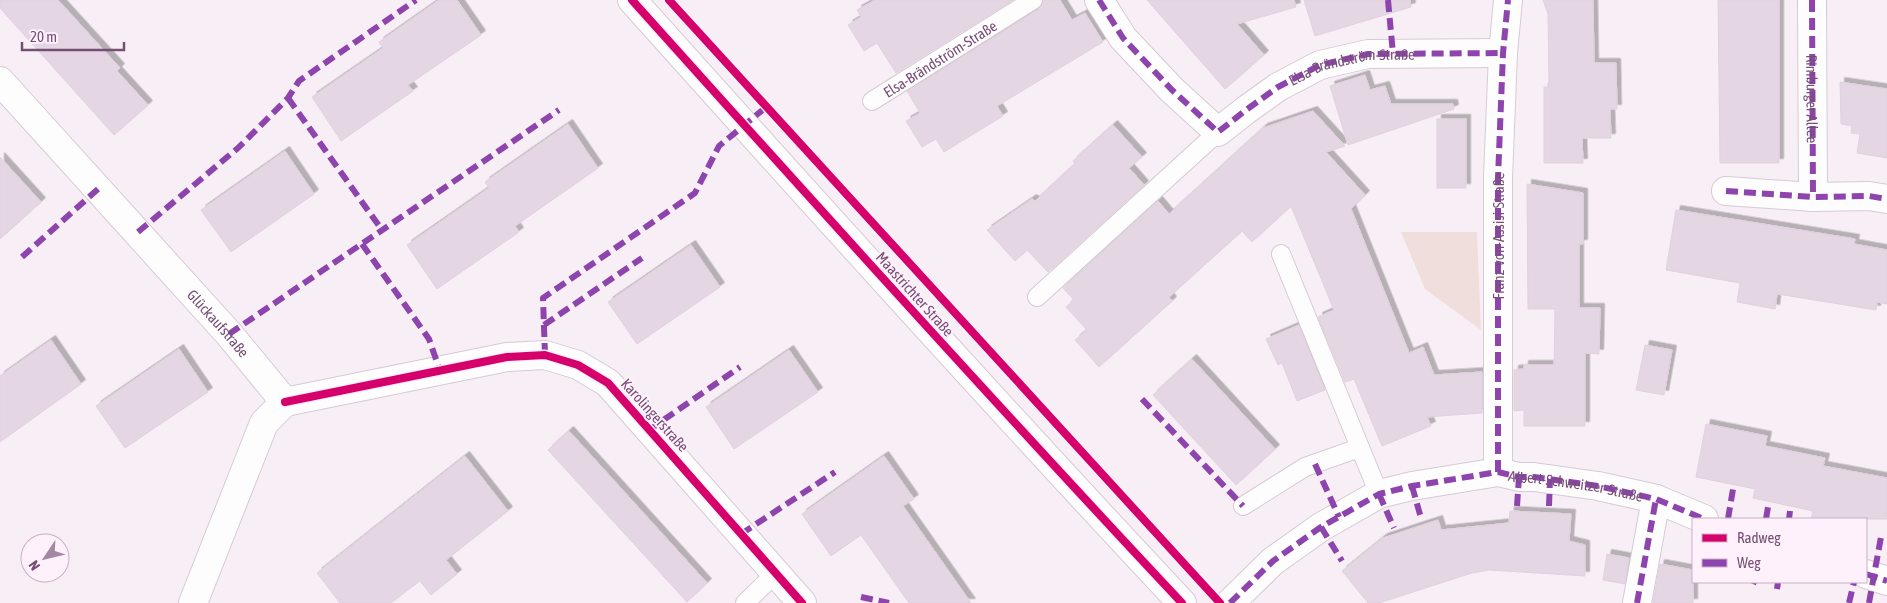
<svg xmlns="http://www.w3.org/2000/svg" width="1887" height="603" font-family="'Asap Condensed',sans-serif">
<style>
.green{fill:#f0dedd}
.building{fill:#e4d6e3;stroke:#e0d1df;filter:url(#shadow)}
.lines{fill:none;stroke-linecap:round;stroke-linejoin:round}
.service-casing{stroke:#d6cad4;stroke-width:20}
.minor-casing{stroke:#d6cad4;stroke-width:30}
.tertiary-casing{stroke:#d6cad4;stroke-width:30}
.service{stroke:#fefdfe;stroke-width:18}
.minor{stroke:#fefdfe;stroke-width:28}
.tertiary{stroke:#fefdfe;stroke-width:28}
.quiet{stroke:#8e44ad;stroke-width:6;stroke-dasharray:12 6;stroke-linecap:butt}
.cycleway-casing{stroke:#fef1fb;stroke-width:11}
.cycleway{stroke:#d6006c;stroke-width:8}
.labels{text-anchor:middle;dominant-baseline:central;stroke-width:4;stroke-linejoin:round;paint-order:stroke}
.street-label{font-size:15px;fill:#764f75;stroke:#fef1fb}
</style>
<defs>
<filter id="shadow"><feDropShadow dx="4.5" dy="-4.5" stdDeviation="0" flood-color="#0004"/></filter>
</defs>
<rect width="100%" height="100%" fill="#f8eff6"/>
<path class="green" d="M1401 232H1477L1481 330 1425 289Z"/>
<g class="building">
<path d="M0 0H58L120 68 117 71 148 105 114 135 0 8Z"/>
<path d="M439 0H457L481 35 408 85 413 91 341 141 312 97 383 48 379 42Z"/>
<path d="M875 0H1013L896 73 877 43 864 51 848 25 861 17 857 10Z"/>
<path d="M1044 0H1060L1072 20 1085 13 1103 42 997 106 1003 116 944 152 936 139 922 147 906 121 920 113 907 91 1039 9Z"/>
<path d="M1147 0H1294L1296 7 1237 24 1264 55 1225 89Z"/>
<path d="M1304 0H1410L1411 7 1315 36Z"/>
<path d="M1543 0H1593L1594 63H1616L1617 109H1610L1611 138H1582L1583 163H1544V87H1549L1548 14Z"/>
<path d="M1718 0H1779V163H1720Z"/>
<path d="M1365 75 1370 90 1385 86 1391 104H1453L1454 109 1348 145 1330 86Z"/>
<path d="M1840 82 1887 89V158L1857 153 1860 134 1851 133 1852 126 1841 124Z"/>
<path d="M1313 111 1345 146 1326 152 1365 195 1351 209 1409 353 1423 347 1434 375 1482 372V413L1427 417 1431 426 1382 446 1354 379 1345 382 1318 317 1334 310 1291 206 1252 242 1242 231 1169 297 1172 301 1099 367 1075 340 1087 330 1066 307 1074 300 1063 288 1158 201 1169 214 1263 128Z"/>
<rect x="1437" y="119" width="29" height="69"/>
<path d="M568 124 598 168 515 226 519 232 437 289 407 245 489 188 485 182Z"/>
<path d="M1113 125 1142 157 1129 168 1144 185 1048 272 1027 250 1015 261 987 230 1032 199 1035 201 1075 164 1073 161Z"/>
<path d="M285 151 314 194 231 252 201 210Z"/>
<path d="M0 157 41 202 0 239Z"/>
<path d="M1527 184 1583 193V244H1579V308H1600L1599 354 1585 353V426H1524V410L1514 411V370L1524 369V365H1554L1555 309H1528Z"/>
<path d="M1676 210 1855 239 1854 244 1887 250V304L1877 302 1876 310 1777 294 1775 309 1737 302 1740 283 1666 270Z"/>
<path d="M691 245 720 287 637 344 608 302Z"/>
<path d="M1299 325 1325 390 1297 401 1282 363 1278 365 1266 339Z"/>
<path d="M51 340 81 384 0 442V376Z"/>
<path d="M1645 345 1672 350 1664 395 1636 390Z"/>
<path d="M179 349 208 392 125 448 96 406Z"/>
<path d="M789 350 818 392 734 449 706 407Z"/>
<path d="M1192 359 1275 449 1236 485 1153 395Z"/>
<path d="M1706 424 1767 436 1765 446 1825 458 1823 466 1887 478V519H1811L1813 511 1753 498 1755 489 1696 477Z"/>
<path d="M569 431 707 583 687 602 548 450Z"/>
<path d="M465 456 508 511 446 560 457 574 431 595 420 581 391 603H340L317 573Z"/>
<path d="M884 456 914 499 903 506 971 603H909L861 535 831 556 802 514Z"/>
<path d="M1510 511 1571 514 1569 541 1585 545V576L1489 570 1472 573 1379 603H1368L1342 571 1383 538 1438 520 1441 530 1509 523Z"/>
<path d="M1607 554 1629 558 1625 584 1603 580Z"/>
<path d="M1660 564 1693 570V603H1653Z"/>
</g>
<g class="lines">
<defs>
<g id="service">
<path id="s1" d="M872 101 1033 0"/>
<path d="M1281 254 1379 494"/>
<path d="M1037 297 1218 132"/>
<path d="M1243 506 1305 467 1359 448"/>
<path d="M745 603 776 573"/>
</g>
<g id="minor">
<path id="s2" d="M1099 0 1123 38 1172 90 1218 132 1246 110 1278 87 1320 65 1368 54 1503 53"/>
<path id="s3" d="M1812 0 1813 197"/>
<path id="s4" d="M0 81 229 334 285 402"/>
<path d="M1726 191 1813 197 1869 196 1887 199"/>
<path d="M285 402 507 357 545 355 578 365 608 383 802 603"/>
<path id="s5" d="M1498 472V178L1503 53 1508 0"/>
<path d="M1866 574 1887 581"/>
<path d="M193 603 264 423 285 402"/>
<path d="M1230 603 1273 561 1321 527 1379 494 1412 486 1498 472 1519 477H1534L1598 486 1656 499 1704 519"/>
<path d="M1637 603 1656 499"/>
</g>
<path id="tertiary" d="M632 0C814 203 996 405 1182 603"/>
</defs>
<use href="#service" class="service-casing"/>
<use href="#minor" class="minor-casing"/>
<use href="#tertiary" class="tertiary-casing"/>
<use href="#service" class="service"/>
<use href="#minor" class="minor"/>
<use href="#tertiary" class="tertiary"/>
<g class="quiet">
<path d="M1099 0 1123 38 1172 90 1218 132 1246 110 1278 87 1320 65 1368 54 1503 53"/>
<path d="M1388 0 1393 54"/>
<path d="M1812 0 1813 197"/>
<path d="M288 98 382 230"/>
<path d="M1726 191 1813 197 1869 196 1887 199"/>
<path d="M138 232 238 148 288 98 299 81 416 0"/>
<path d="M362 244 429 339 440 371"/>
<path d="M22 257 98 189"/>
<path d="M544 325 642 258"/>
<path d="M229 334 559 110"/>
<path d="M545 355 543 298 695 193 719 146 765 108"/>
<path d="M1142 399 1243 506"/>
<path d="M649 430 740 367"/>
<path d="M1315 464 1339 517"/>
<path d="M1498 472V178L1503 53 1508 0"/>
<path d="M1412 486 1421 518"/>
<path d="M1379 494 1394 528"/>
<path d="M1517 506 1519 477"/>
<path d="M1549 506 1550 479"/>
<path d="M1728 519 1733 489"/>
<path d="M1766 519 1768 507"/>
<path d="M1789 519 1790 511"/>
<path d="M1321 527 1342 561"/>
<path d="M741 534 835 472"/>
<path d="M1866 574 1887 581"/>
<path d="M1753 584 1754 582"/>
<path d="M1777 589 1778 582"/>
<path d="M861 597 889 603"/>
<path id="s6" d="M1230 603 1273 561 1321 527 1379 494 1412 486 1498 472 1519 477H1534L1598 486 1656 499 1704 519"/>
<path d="M1637 603 1656 499"/>
<path d="M1849 603 1854 582"/>
<path d="M1869 603 1881 537"/>
</g>
<defs>
<g id="cycleway">
<path d="M632 0C814 203 996 405 1182 603"/>
<path d="M669 0 1220 603"/>
<path d="M285 402 507 357 545 355 578 365 608 383 802 603"/>
</g>
</defs>
<use href="#cycleway" class="cycleway-casing"/>
<use href="#cycleway" class="cycleway"/>
</g>
<g class="labels">
<g class="street-label">
<text stroke="none"><textPath href="#s1" startOffset="80">Elsa-Brändström-Straße</textPath></text>
<text stroke="none"><textPath href="#s2" startOffset="332">Elsa-Brändström-Straße</textPath></text>
<text stroke="none"><textPath href="#s3" startOffset="99">Rimburger Allee</textPath></text>
<text stroke="none"><textPath href="#s5" startOffset="236">Franz-von-Assisi-Straße</textPath></text>
<text transform="translate(915 294) rotate(48)">Maastrichter Straße</text>
<text stroke="none"><textPath href="#s4" startOffset="326">Glückaufstraße</textPath></text>
<text transform="translate(655 415) rotate(48)">Karolingerstraße</text>
<text stroke="none"><textPath href="#s6" startOffset="386">Albert-Schweitzer-Straße</textPath></text>
</g>
</g>
<rect x="1692" y="518" width="175" height="65" fill="#fef1fb" stroke="#c8b0c5"/>
<rect x="1702" y="534" width="25" height="8" fill="#d6006c" stroke="#c8b0c5"/>
<text x="1737" y="543" font-size="15" fill="#764f75">Radweg</text>
<rect x="1702" y="559" width="25" height="8" fill="#8e44ad" stroke="#c8b0c5"/>
<text x="1737" y="568" font-size="15" fill="#764f75">Weg</text>
<g transform="translate(45 558) rotate(235)"><circle r="24" fill="#fef1fb" stroke="#c8b0c5"/>
<path d="M0-4L9 19L0 12L-9 19Z" fill="#a487a2"/>
<text y="-8" font-size="14" font-weight="bold" text-anchor="middle" fill="#764f75">N</text>
</g>
<path d="M22 42v8h102v-8" fill="none" stroke="#764f75" stroke-width="2.5"/>
<text x="30" y="42" font-size="15" fill="#764f75" stroke="#fef1fb" stroke-width="4" paint-order="stroke">20 m</text>
</svg>
